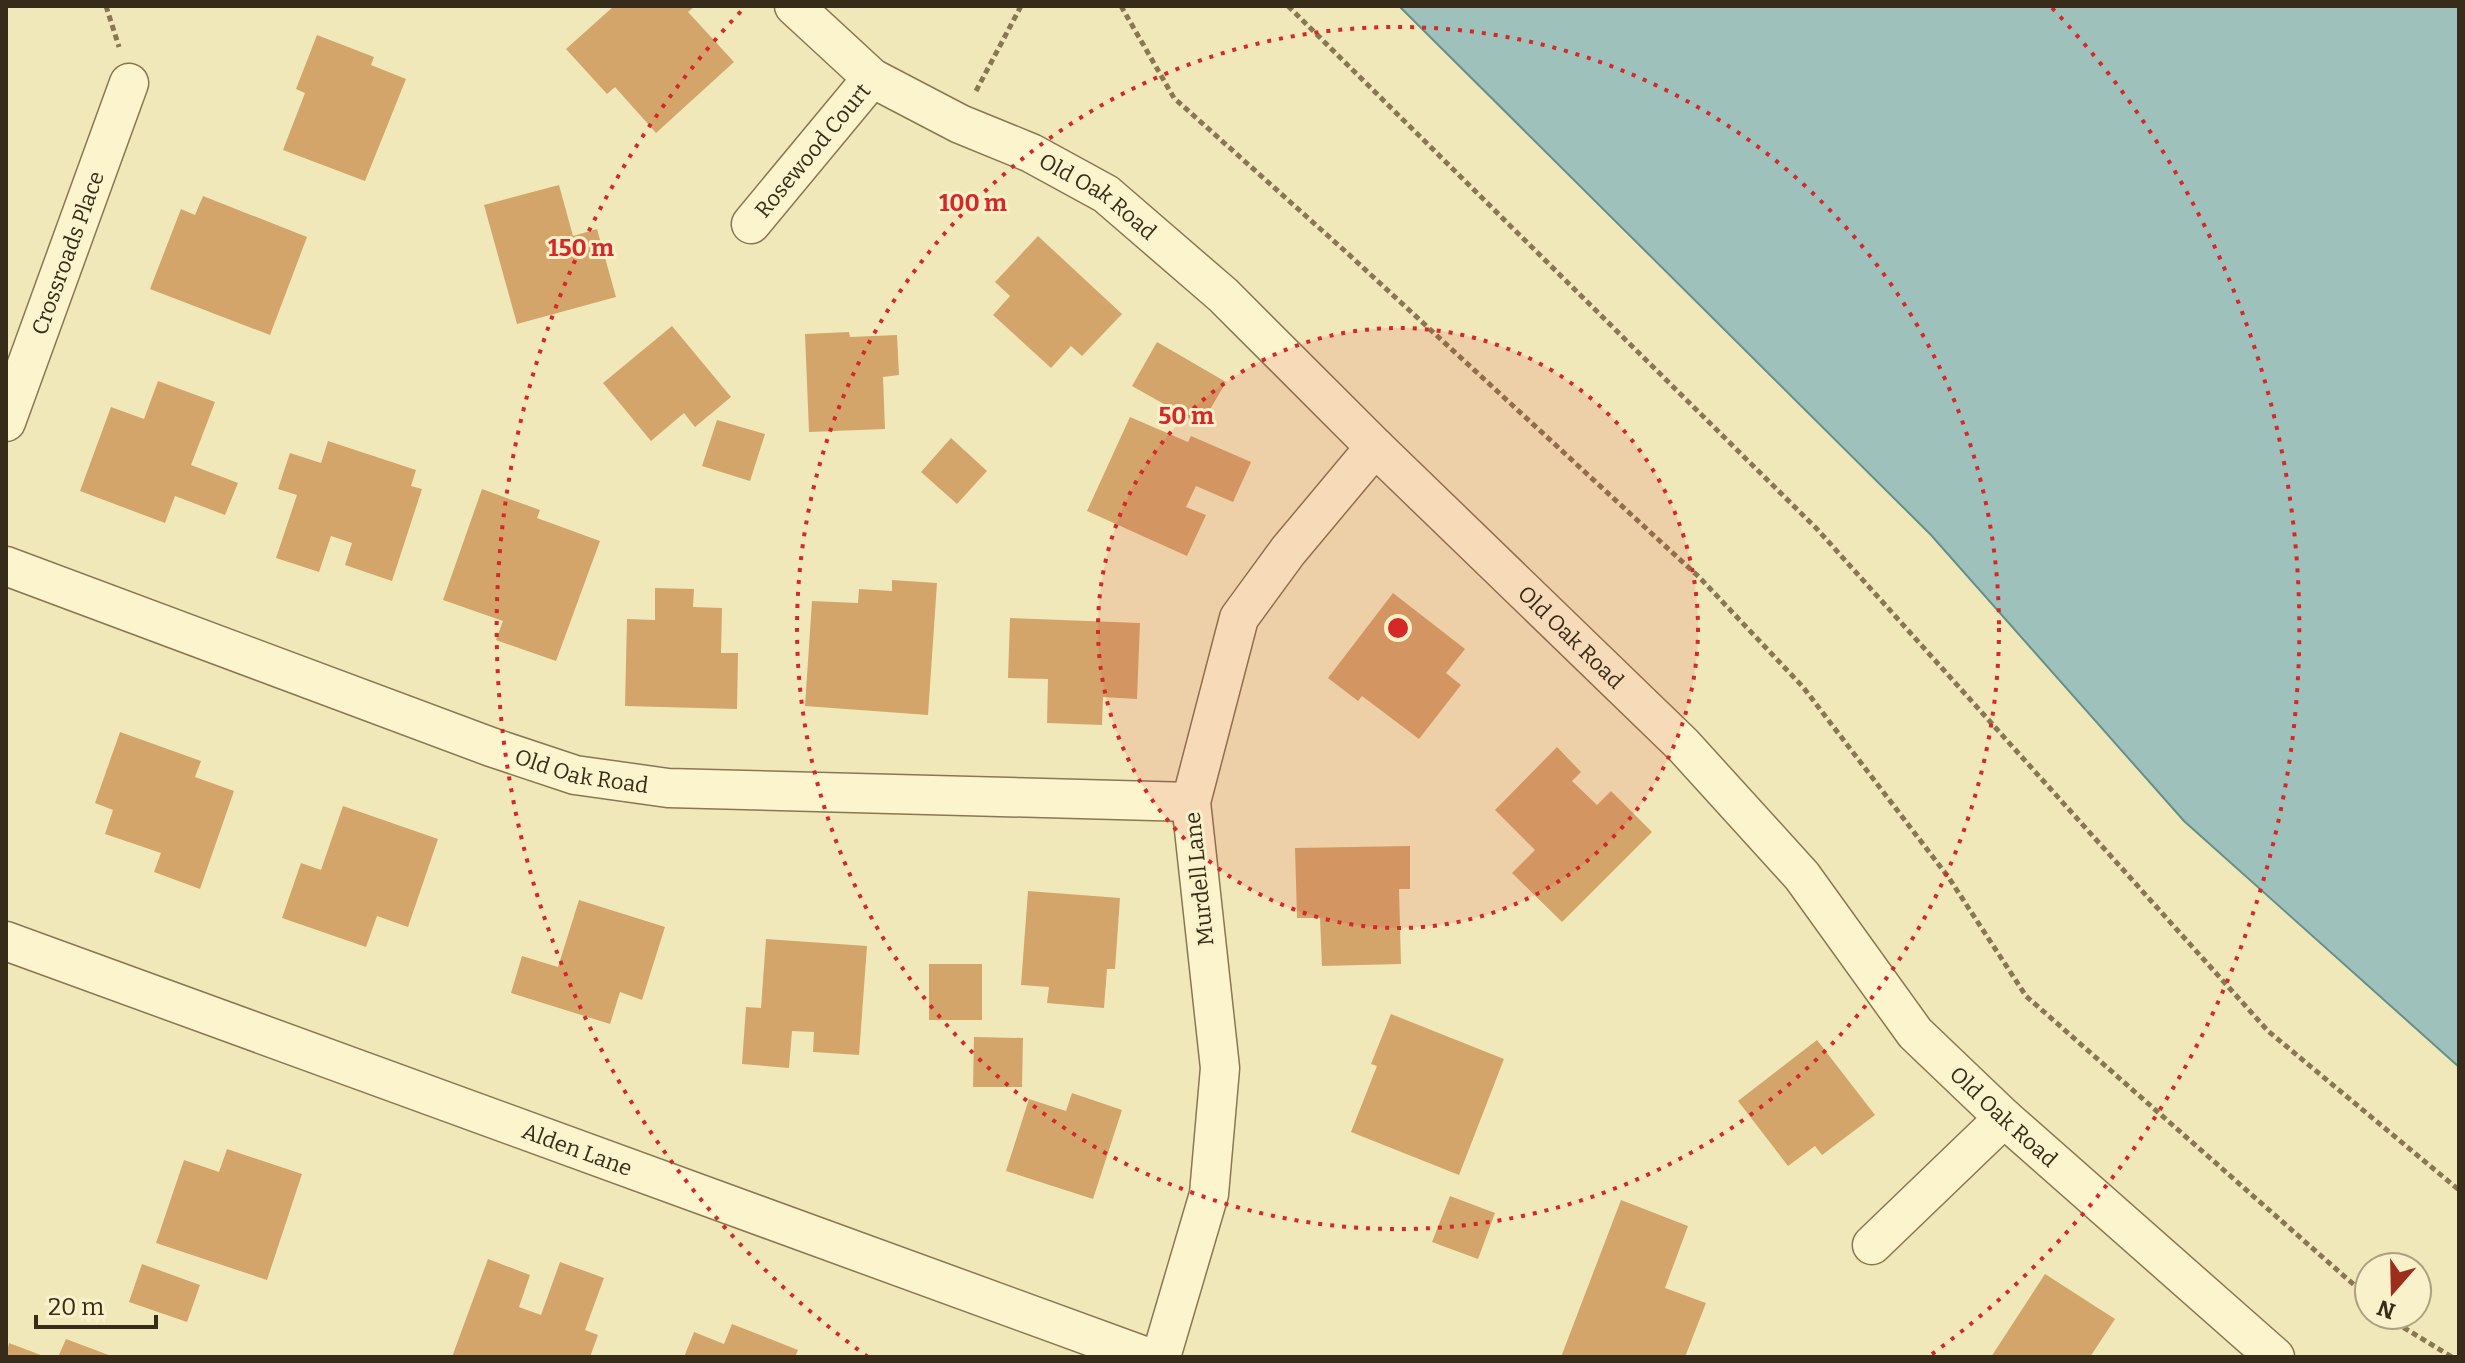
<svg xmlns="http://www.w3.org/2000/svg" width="2465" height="1363" font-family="Bitter,serif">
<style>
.water{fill:#9ec1bc;stroke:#668f8a;stroke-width:2}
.building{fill:#d3a56b}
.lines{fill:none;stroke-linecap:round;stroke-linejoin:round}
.minor-casing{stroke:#897753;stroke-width:41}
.path{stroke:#897753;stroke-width:5;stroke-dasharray:6 4;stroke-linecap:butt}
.minor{stroke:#fcf4cd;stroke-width:38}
.ring{fill:none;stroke:#d62828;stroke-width:4;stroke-dasharray:4 8}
.labels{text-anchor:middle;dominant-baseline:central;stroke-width:6;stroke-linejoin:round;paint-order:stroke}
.street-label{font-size:22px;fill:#372b19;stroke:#f8f1c9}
.centre{fill:#d62828;stroke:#f8f1c9;stroke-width:4}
.ring-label{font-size:24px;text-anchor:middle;font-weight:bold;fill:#d62828;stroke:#f8f1c9;stroke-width:6;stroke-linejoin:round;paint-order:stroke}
</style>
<rect width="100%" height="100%" fill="#f1e8b9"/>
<path class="water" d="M1399 6H2459V1067L2184 821 1931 535Z"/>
<g class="building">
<path d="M614 6H695L688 12 734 62 656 133 615 87 607 94 566 49Z"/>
<path d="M317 35 374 57 371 65 406 79 365 181 283 150 305 93 296 89Z"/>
<path d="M559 185 573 236 597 229 616 297 517 324 484 205Z"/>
<path d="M203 196 307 237 270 335 150 289 181 209 195 215Z"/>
<path d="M1038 236 1122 314 1082 356 1071 346 1051 368 993 315 1010 296 995 282Z"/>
<path d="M672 326 731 397 695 427 684 413 651 441 603 383Z"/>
<path d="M849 332 850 337 897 335 899 375 883 377 885 429 809 432 805 334Z"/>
<path d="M1157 342 1226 382 1201 425 1132 386Z"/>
<path d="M158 381 215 402 191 465 238 483 225 515 175 496 165 523 80 491 111 407 144 419Z"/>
<path d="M1130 417 1188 442 1191 436 1251 462 1233 502 1196 486 1186 507 1206 515 1187 556 1087 511Z"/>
<path d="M717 420 765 434 750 481 702 466Z"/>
<path d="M951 438 987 471 957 504 921 472Z"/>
<path d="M328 441 416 470 411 486 422 489 392 581 345 565 352 543 331 536 319 572 276 558 297 495 278 489 290 453 321 463Z"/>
<path d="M482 489 540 510 537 518 600 541 556 661 496 640 503 621 443 600Z"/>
<path d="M892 580 937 583 928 715 805 706 812 601 858 603 859 589 892 591Z"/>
<path d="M655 588 694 589 693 607 722 608 721 653H738L737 709 625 706 627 619 655 620Z"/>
<path d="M1393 593 1465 649 1446 673 1461 685 1419 739 1362 696 1358 701 1328 678Z"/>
<path d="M1010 618 1140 623 1137 699 1103 697 1102 725 1047 723 1048 679 1008 678Z"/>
<path d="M120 732 201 761 195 777 234 791 200 889 154 872 161 853 105 834 113 810 95 803Z"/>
<path d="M1557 747 1581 772 1572 781 1597 805 1611 791 1652 832 1562 922 1512 873 1535 850 1495 810Z"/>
<path d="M343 806 438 839 408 927 377 916 366 947 282 918 301 863 321 870Z"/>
<path d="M1410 846V889H1399L1401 964 1322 966 1320 918H1297L1295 848Z"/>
<path d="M1028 891 1120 898 1115 969H1107L1104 1008 1047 1003 1049 987 1021 985Z"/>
<path d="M579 900 665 927 642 1000 620 992 610 1024 511 993 522 956 558 967Z"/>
<path d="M766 939 867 946 859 1055 813 1052 814 1032 792 1031 789 1068 742 1064 746 1007 761 1008Z"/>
<rect x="929" y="964" width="53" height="56"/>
<path d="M1391 1014 1504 1059 1459 1175 1351 1132 1377 1066 1371 1064Z"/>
<path d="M974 1037 1023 1038 1022 1087H973Z"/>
<path d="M1817 1040 1875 1115 1822 1155 1815 1146 1788 1166 1738 1101Z"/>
<path d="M1072 1093 1122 1110 1093 1199 1006 1171 1029 1099 1066 1111Z"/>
<path d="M227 1149 302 1174 267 1280 156 1243 184 1160 219 1172Z"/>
<path d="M1450 1196 1495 1213 1478 1259 1432 1242Z"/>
<path d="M1621 1200 1688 1226 1665 1288 1706 1303 1685 1357H1561Z"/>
<path d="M488 1259 530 1275 519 1307 541 1315 560 1262 604 1278 585 1330 598 1335 590 1357H452Z"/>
<path d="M142 1264 200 1285 187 1322 129 1302Z"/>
<path d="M2045 1274 2115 1319 2090 1357H1991Z"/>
<path d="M732 1324 798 1350 795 1357H684L694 1332 724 1344Z"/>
<path d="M66 1339 114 1357H58Z"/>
<path d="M9 1343 46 1357H6Z"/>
</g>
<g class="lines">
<defs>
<g id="minor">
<path id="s1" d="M794 6 872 78 960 124 1031 153 1106 194 1223 295 1375 447 1683 745 1802 876 1915 1033 2004 1118 2275 1357"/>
<path id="s2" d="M751 224 872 78"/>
<path id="s3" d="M6 422 129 83"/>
<path id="s4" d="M6 566 491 747 575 775 668 788 1191 802"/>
<path id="s5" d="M6 941 1147 1357"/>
<path d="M1872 1245 2004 1118"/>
<path d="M1161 1357 1209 1194 1220 1068 1191 802 1239 618 1288 551 1375 447"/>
</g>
</defs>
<use href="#minor" class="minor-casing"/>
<g class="path">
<path d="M106 6 119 47"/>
<path d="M1121 6 1174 98 1345 251 1700 578 1803 687 1949 878 2026 996 2369 1298"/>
<path d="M1288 6 1817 529 2268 1031 2459 1190"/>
<path d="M976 91 1021 6"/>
<path d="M2388 1315 2401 1326 2452 1357"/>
</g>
<use href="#minor" class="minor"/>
</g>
<circle cx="1398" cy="628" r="300" fill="#d62828" fill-opacity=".12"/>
<g class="ring">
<circle cx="1398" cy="628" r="300"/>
<circle cx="1398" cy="628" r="601"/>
<path d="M868 1357A901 901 0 0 1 744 8M2052 8A901 901 0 0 1 1928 1357"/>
</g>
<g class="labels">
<g class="street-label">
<text stroke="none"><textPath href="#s2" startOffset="96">Rosewood Court</textPath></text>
<text stroke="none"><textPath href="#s1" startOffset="362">Old Oak Road</textPath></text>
<text stroke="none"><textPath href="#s3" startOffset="180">Crossroads Place</textPath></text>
<text stroke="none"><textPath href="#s1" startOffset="1010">Old Oak Road</textPath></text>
<text stroke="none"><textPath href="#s4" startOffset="612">Old Oak Road</textPath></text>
<text transform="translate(1199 879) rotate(-96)">Murdell Lane</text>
<text stroke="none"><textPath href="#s1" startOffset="1658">Old Oak Road</textPath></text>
<text stroke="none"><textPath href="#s5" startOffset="608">Alden Lane</textPath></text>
</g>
</g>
<circle cx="1398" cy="628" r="12" class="centre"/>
<g class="ring-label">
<text x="973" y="211">100 m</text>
<text x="581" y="256">150 m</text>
<text x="1186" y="424">50 m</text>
</g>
<rect width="2465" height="1363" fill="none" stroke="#372b19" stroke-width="16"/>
<g transform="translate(2393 1291) rotate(200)"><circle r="38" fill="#f8f1c9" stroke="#aba283" stroke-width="2"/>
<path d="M0-6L14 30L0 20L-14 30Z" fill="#9d2e1d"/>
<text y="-12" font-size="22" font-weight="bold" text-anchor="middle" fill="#372b19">N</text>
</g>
<path d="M36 1315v12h120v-12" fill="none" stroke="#372b19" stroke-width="4"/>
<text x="48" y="1315" font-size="24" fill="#372b19" stroke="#f8f1c9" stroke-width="6" paint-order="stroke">20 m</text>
</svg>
